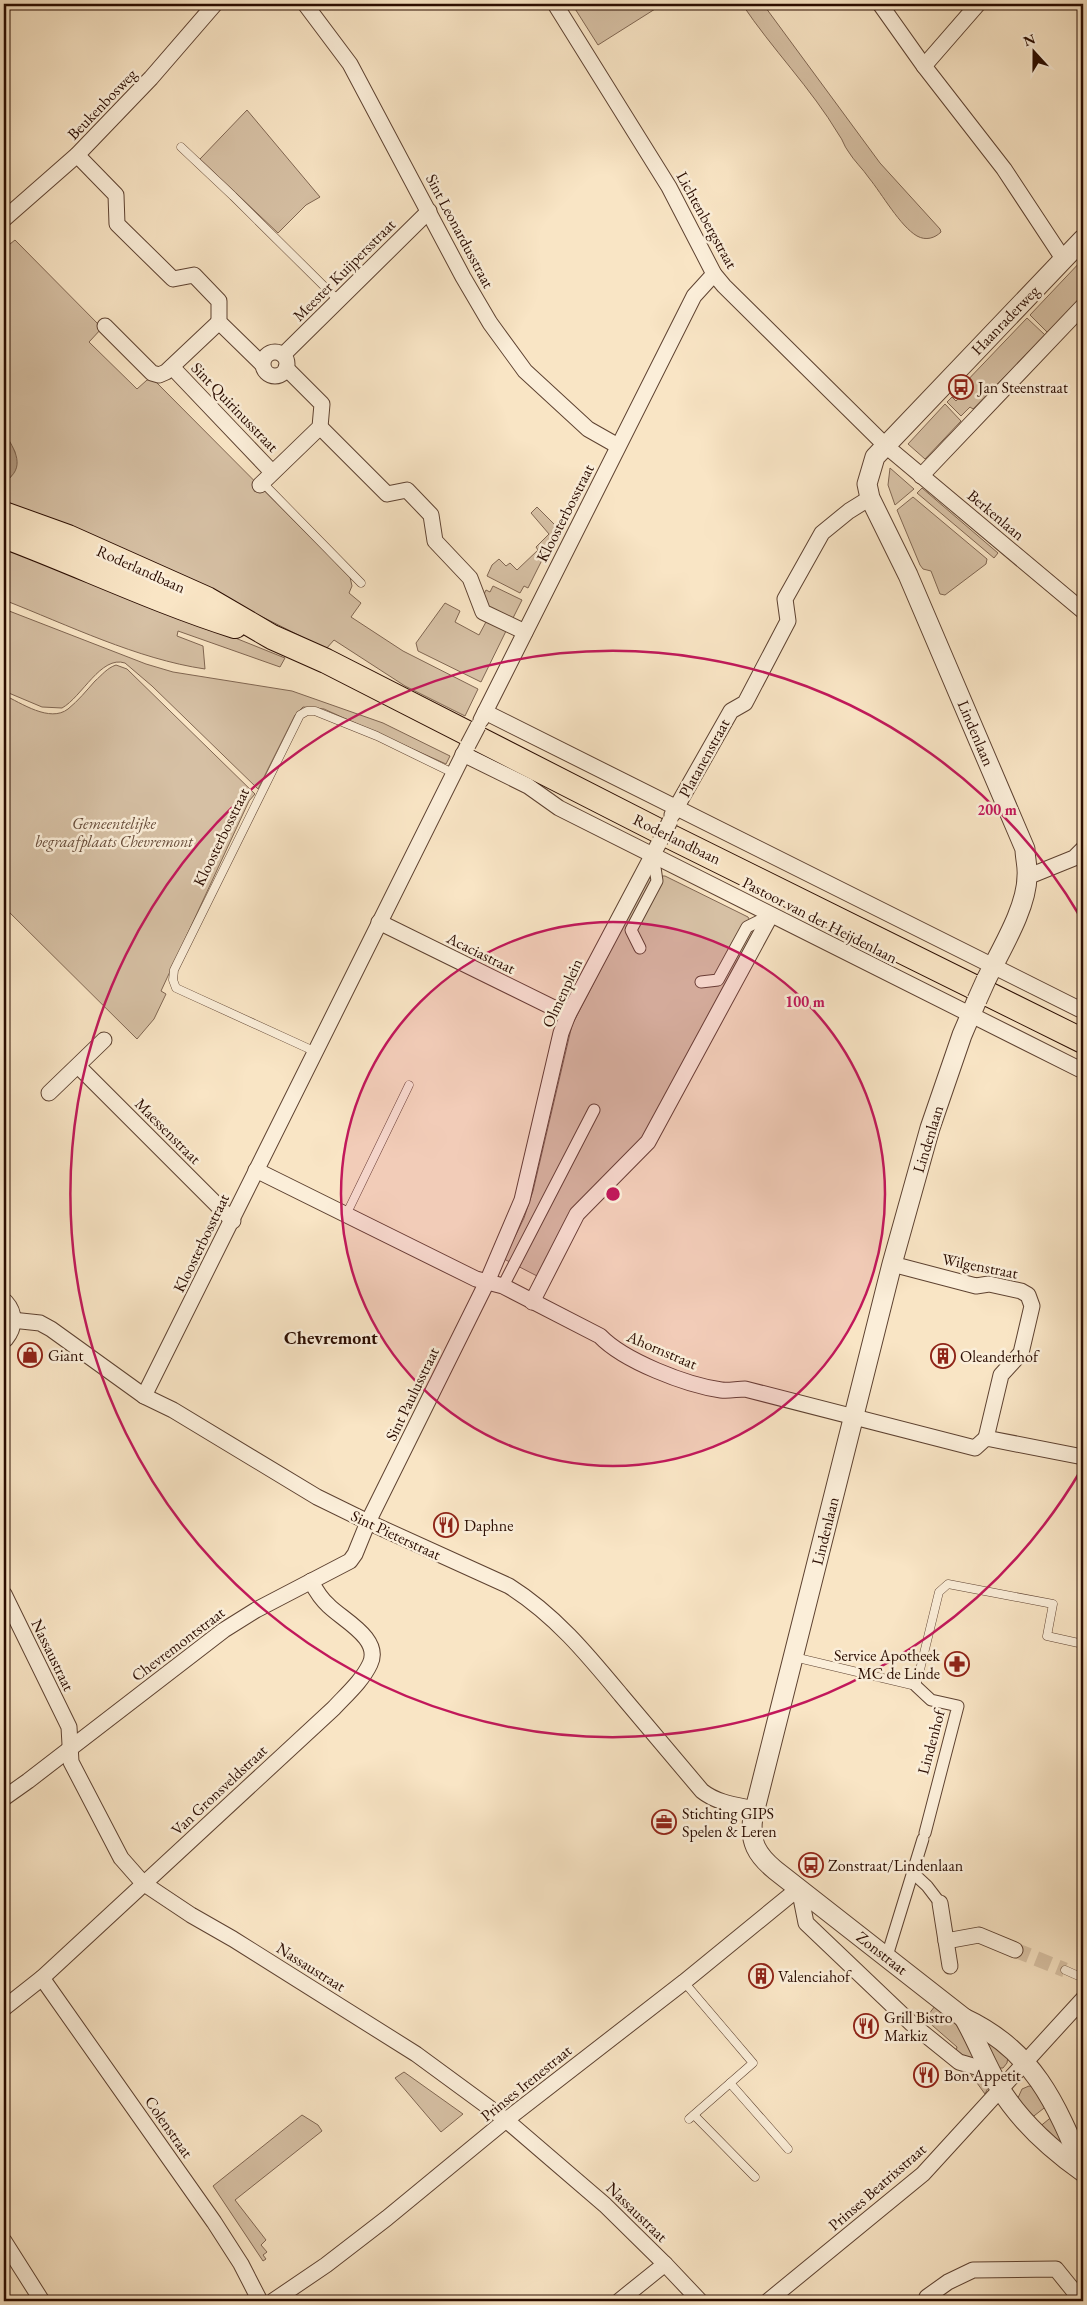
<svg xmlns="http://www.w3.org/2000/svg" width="1087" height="2305" font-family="'EB Garamond',serif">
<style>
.green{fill:#d6c0a4;stroke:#806652}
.water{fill:#b39b82;stroke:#7c624e}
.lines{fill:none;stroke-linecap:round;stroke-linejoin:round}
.minor-tunnel{stroke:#dac4a7;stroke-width:15;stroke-dasharray:15 8;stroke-linecap:butt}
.service-casing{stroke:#5e4231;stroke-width:9}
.pedestrian-casing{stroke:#5e4231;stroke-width:13}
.minor-casing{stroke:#5e4231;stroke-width:17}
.tertiary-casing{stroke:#5e4231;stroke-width:21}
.primary-casing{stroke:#2a0c00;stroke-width:26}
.service{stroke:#fbeed9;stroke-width:8}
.pedestrian{stroke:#fbeed9;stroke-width:11}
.minor{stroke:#fbeed9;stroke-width:15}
.tertiary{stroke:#fbeed9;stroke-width:19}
.primary{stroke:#f9e5c5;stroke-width:24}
.minor-bridge-casing{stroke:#5e4231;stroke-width:17;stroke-linecap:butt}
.tertiary-bridge-casing{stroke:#5e4231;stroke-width:21;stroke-linecap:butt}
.minor-bridge{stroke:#fbeed9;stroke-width:15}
.tertiary-bridge{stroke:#fbeed9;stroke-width:19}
.ring{fill:none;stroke:#c2185b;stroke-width:2.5}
.labels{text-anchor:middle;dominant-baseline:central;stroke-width:5;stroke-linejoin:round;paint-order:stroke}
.street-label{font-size:16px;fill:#2a0c00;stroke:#fbeed9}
.poi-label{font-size:16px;fill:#2a0c00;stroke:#fbeed9;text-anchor:start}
.park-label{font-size:16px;font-style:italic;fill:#664b39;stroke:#fbeed9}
.neighbourhood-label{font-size:18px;font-weight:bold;fill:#2a0c00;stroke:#fbeed9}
.centre{fill:#c2185b;stroke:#fbeed9;stroke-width:2.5}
.ring-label{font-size:15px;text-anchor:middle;font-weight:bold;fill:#c2185b;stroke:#fbeed9;stroke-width:5;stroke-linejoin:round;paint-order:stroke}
</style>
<rect width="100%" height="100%" fill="#f9e5c5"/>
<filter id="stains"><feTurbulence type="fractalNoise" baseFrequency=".004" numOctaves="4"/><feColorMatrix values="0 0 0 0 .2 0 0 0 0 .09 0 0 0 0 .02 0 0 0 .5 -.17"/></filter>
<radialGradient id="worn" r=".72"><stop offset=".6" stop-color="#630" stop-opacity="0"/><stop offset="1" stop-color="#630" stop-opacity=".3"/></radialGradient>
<g class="green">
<path d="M572 4H663L598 45Z"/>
<path d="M742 4H763L880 163 940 229 941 232C935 238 926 241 917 236 900 226 882 194 869 178 863 169 854 161 848 151 844 146 843 140 839 135 811 88 772 49 742 4Z"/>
<path d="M247 110 320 197 306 205 278 233 200 159Z"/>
<path d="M4 239 10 244 15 240 102 328 89 342 137 389 147 380H154L350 577 352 586 349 593 361 603 351 617 403 651 478 689 465 716 405 686 334 640 326 649 215 593 4 504V482L11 477 15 452 4 432Z"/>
<path d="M1083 259V297L1048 333 1030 315Z"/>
<path d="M1027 318 1045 335 973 409 970 407 961 416 947 402 952 397 956 401 966 390 962 386Z"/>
<path d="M945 404 961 421 925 459 908 444Z"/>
<path d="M890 468 914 489 895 505 888 485Z"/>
<path d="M922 488 998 553 994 558 917 493Z"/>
<path d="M913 497 987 559 986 564 945 595 940 594 931 571 923 569 920 565 897 510Z"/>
<path d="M537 507 558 528 528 588 524 586 520 593 487 576 492 565 499 559 506 566 510 563 517 570 538 550 536 547 549 534 531 513Z"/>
<path d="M4 545 285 658 280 667 178 631 177 636 203 646 205 669C137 659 68 625 4 600Z"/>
<path d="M493 586 522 600 512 620 488 609 483 596 486 590 490 592Z"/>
<path d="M445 603 460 611 455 622 479 635 487 620 507 629 481 682 418 651 416 643Z"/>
<path d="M4 609 146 664 173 672 292 691 383 723 450 756 446 764 324 709 303 707 295 715 258 789 152 686 125 663C101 655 82 697 62 708L42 707 4 691Z"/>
<path d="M116 665 127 669 255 794 249 801 161 991 166 994 154 1019 137 1039 4 907V695C21 703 50 723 68 709 78 701 87 690 95 681 102 675 107 668 116 665Z"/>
<path d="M649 876H665L748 917 756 932 648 1133 539 1277 504 1259 524 1218 533 1191 572 1025Z"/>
<path d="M935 2006 959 2024 980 2060 960 2058 956 2051 957 2047 925 2019Z"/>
<path d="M979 2033 1008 2056 1007 2063 1003 2068H997Z"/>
<path d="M404 2072 463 2114 441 2132 395 2078Z"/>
<path d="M969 2072 982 2075 989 2086 985 2094Z"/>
<path d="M1029 2086 1034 2087 1048 2105 1030 2119 1017 2100 1022 2089Z"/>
<path d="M302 2115 318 2125 322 2131 235 2200 266 2240 261 2245 267 2252 263 2255 266 2259 263 2261 213 2186Z"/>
<path d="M1054 2115 1068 2153 1038 2128Z"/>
</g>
<path class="water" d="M4 432C15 450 27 468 4 482Z"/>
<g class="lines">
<path class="minor-tunnel" d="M1015 1950 1065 1970"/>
<defs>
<g id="service">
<path d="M181 147 233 196 339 301"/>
<path d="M262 482 361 583"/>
<path d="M316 1052 176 988 173 980 174 970 300 715 307 711H315L377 736 453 773"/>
<path d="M346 1215 409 1085"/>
<path d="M794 1657 916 1686 939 1592 948 1584 1053 1604 1047 1636 1083 1644"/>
<path d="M1065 1970 1083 1978"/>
<path d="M684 1982 753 2063 689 2119"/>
<path d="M730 2083 788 2149"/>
<path d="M694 2115 755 2177"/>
</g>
<g id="pedestrian">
<path d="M640 948 631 930 657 881 653 854"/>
<path d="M701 982 718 980 747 927 771 915"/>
<path d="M503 1286 594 1110"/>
<path d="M916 1686 931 1700 958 1706 925 1833"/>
<path d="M913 1873 927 1886 940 1903"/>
<path d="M887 1956 923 1839"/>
</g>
<g id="minor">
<path d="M305 4 350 64 463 277 490 323 525 371 588 429 618 446"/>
<path d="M555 4 669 187 714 274 724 286 886 446 1083 611"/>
<path d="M880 4 924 66 1004 169 1064 260"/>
<path d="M924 66 978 4"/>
<path d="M77 155 116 195 117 224 173 279 194 275 219 301V322L262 364"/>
<path d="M4 219 77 155 151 78 215 4"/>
<path d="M105 326 152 373 159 375 166 372 219 322"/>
<circle cx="275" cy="364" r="12"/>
<path d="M283 355 429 211"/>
<path d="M172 367 272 472"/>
<path d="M320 427 387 494 407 490 431 515 435 541 470 578 483 612 525 632"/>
<path d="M921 476 1083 306"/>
<path d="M260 485 320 427 322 404 286 368"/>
<path d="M485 712 1083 1011"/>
<path d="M481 720 694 296 714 274"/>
<path d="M463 754 528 786 559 808 1083 1071"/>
<path d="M672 815 731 711 745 703 788 621 785 599 822 533 849 511 870 498"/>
<path d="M1027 877 1074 858 1083 849"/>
<path d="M379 922 568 1015"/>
<path d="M78 1066 233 1221"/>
<path d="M49 1093 104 1040"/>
<path d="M256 1170 476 1279 503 1286 600 1336C624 1361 686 1385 721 1390 729 1391 737 1389 745 1389L975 1448 986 1438 1083 1457"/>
<path d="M892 1264 976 1286 989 1284 1021 1291 1028 1295 1032 1306 1021 1353 1001 1375 986 1438"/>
<path d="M532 1302 577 1214 648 1142 771 915"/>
<path d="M12 1320 40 1323 51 1329 144 1396 173 1410 317 1497 368 1522 509 1586C555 1615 587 1654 621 1695 648 1727 675 1759 702 1791 717 1803 736 1805 755 1809"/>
<path d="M144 1396 468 745"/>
<path d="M4 1594 69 1727 71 1762 121 1858 143 1883 191 1915 233 1939 416 2054 506 2120 605 2205 665 2264 700 2301"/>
<path d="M4 1798 28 1781 224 1630 256 1610 350 1561 355 1554 368 1522 487 1282 522 1200 561 1033 568 1015 660 841"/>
<path d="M940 1903 950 1966"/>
<path d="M946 1941 979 1935 1015 1950"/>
<path d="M42 1978 214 2222 241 2264 260 2301"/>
<path d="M4 2008 42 1978 334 1708C347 1694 362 1681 370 1664 382 1639 343 1620 329 1606 321 1599 316 1591 311 1581"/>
<path d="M4 2241 42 2301"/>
<path d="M273 2301 326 2265 387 2218 506 2120 684 1982 799 1888 806 1923 912 2024 959 2062 990 2071"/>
<path d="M619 2301 665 2264"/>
<path d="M768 2301 923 2174 1083 1999"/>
<path d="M927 2301V2297L948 2282 973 2270 1056 2269 1073 2290 1078 2301"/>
</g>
<g id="tertiary">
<path d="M986 980C1000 951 1027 908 1027 876 1028 867 1025 858 1025 849L908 575 870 498 867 484 875 457 1083 239"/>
<path d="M977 1000 962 1035 930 1128 892 1264 753 1817C749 1842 757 1855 775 1870L964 2018C1033 2050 1056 2103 1083 2169"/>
<path d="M4 1303C14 1314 13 1327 4 1338"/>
<path d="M964 2018C977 2041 986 2065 999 2087 1019 2120 1052 2150 1083 2172"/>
</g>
<g id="primary">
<path d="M4 514 68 537 207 599 272 637 326 661 657 830 1083 1041"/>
<path d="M4 536C81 565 156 601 235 626"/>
</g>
</defs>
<use href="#service" class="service-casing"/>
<use href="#pedestrian" class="pedestrian-casing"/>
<use href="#minor" class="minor-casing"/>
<use href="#tertiary" class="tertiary-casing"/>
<use href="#primary" class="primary-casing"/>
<use href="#service" class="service"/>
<use href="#pedestrian" class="pedestrian"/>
<use href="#minor" class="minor"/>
<use href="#tertiary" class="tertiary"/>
<use href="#primary" class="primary"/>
<defs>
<g id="minor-bridge">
<path d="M468 745 478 726"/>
<path d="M660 841 670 821"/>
</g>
<path id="tertiary-bridge" d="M977 1000 986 980"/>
</defs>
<use href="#minor-bridge" class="minor-bridge-casing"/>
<use href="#tertiary-bridge" class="tertiary-bridge-casing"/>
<use href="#minor-bridge" class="minor-bridge"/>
<use href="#tertiary-bridge" class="tertiary-bridge"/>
</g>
<circle cx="613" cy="1194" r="272" fill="#c2185b" fill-opacity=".12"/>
<g class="ring">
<circle cx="613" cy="1194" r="272"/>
<path d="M1081 1470A543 543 0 1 1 1081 918"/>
</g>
<defs>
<symbol id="bus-ring" viewBox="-11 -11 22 22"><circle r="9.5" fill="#fbeed9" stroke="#8f2418" stroke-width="1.5"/><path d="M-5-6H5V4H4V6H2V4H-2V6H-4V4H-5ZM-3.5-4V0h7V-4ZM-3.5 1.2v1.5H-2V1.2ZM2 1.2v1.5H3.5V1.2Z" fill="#8f2418"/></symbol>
<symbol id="shop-ring" viewBox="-11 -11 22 22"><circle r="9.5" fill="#fbeed9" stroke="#8f2418" stroke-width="1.5"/><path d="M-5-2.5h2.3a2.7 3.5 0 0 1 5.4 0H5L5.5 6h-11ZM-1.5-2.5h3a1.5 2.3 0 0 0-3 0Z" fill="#8f2418"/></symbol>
<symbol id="building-ring" viewBox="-11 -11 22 22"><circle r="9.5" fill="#fbeed9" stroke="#8f2418" stroke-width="1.5"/><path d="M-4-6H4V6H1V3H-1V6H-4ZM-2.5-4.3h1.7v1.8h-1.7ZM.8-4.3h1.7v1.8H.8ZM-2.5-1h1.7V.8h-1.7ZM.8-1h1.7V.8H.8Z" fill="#8f2418"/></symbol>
<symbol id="restaurant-ring" viewBox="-11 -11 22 22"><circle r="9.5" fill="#fbeed9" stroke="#8f2418" stroke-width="1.5"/><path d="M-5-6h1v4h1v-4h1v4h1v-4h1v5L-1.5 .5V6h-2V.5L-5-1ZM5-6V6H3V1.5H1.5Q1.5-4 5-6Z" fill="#8f2418"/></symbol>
<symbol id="pharmacy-ring" viewBox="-11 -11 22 22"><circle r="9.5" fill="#fbeed9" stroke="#8f2418" stroke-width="1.5"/><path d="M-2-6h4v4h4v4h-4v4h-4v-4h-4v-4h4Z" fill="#8f2418"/></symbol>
<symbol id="office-ring" viewBox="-11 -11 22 22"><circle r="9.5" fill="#fbeed9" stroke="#8f2418" stroke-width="1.5"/><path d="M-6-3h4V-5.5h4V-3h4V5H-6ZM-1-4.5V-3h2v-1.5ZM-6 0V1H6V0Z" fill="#8f2418"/></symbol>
</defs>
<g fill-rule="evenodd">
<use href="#bus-ring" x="947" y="373" width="28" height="28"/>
<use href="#shop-ring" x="16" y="1341" width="28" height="28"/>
<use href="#building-ring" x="929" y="1342" width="28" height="28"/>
<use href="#restaurant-ring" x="432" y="1511" width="28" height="28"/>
<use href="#pharmacy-ring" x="943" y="1650" width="28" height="28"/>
<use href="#office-ring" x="650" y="1808" width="28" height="28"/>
<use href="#bus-ring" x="797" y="1851" width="28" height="28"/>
<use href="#building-ring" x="747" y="1962" width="28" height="28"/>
<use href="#restaurant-ring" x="852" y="2012" width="28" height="28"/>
<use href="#restaurant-ring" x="912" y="2061" width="28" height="28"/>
</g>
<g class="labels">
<g class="street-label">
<text transform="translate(102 104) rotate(-46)">Beukenbosweg</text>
<text transform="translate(707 220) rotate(61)">Lichtenbergstraat</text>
<text transform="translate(460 231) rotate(62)">Sint Leonardusstraat</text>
<text transform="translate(344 270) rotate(-45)">Meester Kuijpersstraat</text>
<text transform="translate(1005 320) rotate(-46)">Haanraderweg</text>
<text transform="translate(235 407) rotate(46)">Sint Quirinusstraat</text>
<text transform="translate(565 513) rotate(-63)">Kloosterbosstraat</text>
<text transform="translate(996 515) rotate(40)">Berkenlaan</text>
<text transform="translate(141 569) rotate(24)">Roderlandbaan</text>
<text transform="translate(976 733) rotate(67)">Lindenlaan</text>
<text transform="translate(704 758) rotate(-61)">Platanenstraat</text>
<text transform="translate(221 837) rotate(-64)">Kloosterbosstraat</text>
<text transform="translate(677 839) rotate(26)">Roderlandbaan</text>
<text transform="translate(820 920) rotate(27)">Pastoor van der Heijdenlaan</text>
<text transform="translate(481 953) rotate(26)">Acaciastraat</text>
<text transform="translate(562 993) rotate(-65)">Olmenplein</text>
<text transform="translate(168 1131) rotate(45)">Maessenstraat</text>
<text transform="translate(928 1139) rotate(-73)">Lindenlaan</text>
<text transform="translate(201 1243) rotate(-64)">Kloosterbosstraat</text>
<text transform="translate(980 1266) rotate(11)">Wilgenstraat</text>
<text transform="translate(662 1350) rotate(23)">Ahornstraat</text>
<text transform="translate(412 1394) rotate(-64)">Sint Paulusstraat</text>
<text transform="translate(825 1531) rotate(-76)">Lindenlaan</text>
<text transform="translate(396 1535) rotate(25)">Sint Pieterstraat</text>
<text transform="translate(178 1644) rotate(-37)">Chevremontstraat</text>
<text transform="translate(53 1655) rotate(64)">Nassaustraat</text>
<text transform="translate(931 1742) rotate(-75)">Lindenhof</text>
<text transform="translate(219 1790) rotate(-43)">Van Gronsveldstraat</text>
<text transform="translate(882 1953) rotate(38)">Zonstraat</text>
<text transform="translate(311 1967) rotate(32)">Nassaustraat</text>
<text transform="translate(526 2083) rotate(-39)">Prinses Irenestraat</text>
<text transform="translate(169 2127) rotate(55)">Colenstraat</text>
<text transform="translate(877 2187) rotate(-41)">Prinses Beatrixstraat</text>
<text transform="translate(637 2212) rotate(44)">Nassaustraat</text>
</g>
<g class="poi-label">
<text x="978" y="387">Jan Steenstraat</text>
<text x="48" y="1355">Giant</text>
<text x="960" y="1356">Oleanderhof</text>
<text x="464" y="1525">Daphne</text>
<text x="940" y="1655" text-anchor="end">Service Apotheek<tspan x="940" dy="18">MC de Linde</tspan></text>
<text x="682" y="1813">Stichting GIPS<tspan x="682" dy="18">Spelen &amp; Leren</tspan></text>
<text x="828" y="1865">Zonstraat/Lindenlaan</text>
<text x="778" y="1976">Valenciahof</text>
<text x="884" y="2017">Grill Bistro<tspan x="884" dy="18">Markiz</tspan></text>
<text x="944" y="2075">Bon Appetit</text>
</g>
<g class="park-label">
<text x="114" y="823">Gemeentelijke<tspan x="114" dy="18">begraafplaats Chevremont</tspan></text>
</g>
<g class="neighbourhood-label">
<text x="331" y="1337">Chevremont</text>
</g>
</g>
<circle cx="613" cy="1194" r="8" class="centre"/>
<g class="ring-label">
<text x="997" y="815">200 m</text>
<text x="805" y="1007">100 m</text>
</g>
<rect width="1087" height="2305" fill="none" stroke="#f9e5c5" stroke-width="20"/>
<rect x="5" y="5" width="1077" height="2295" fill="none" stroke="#2a0c00" stroke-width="2.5"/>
<rect x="10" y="10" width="1067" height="2285" fill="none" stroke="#2a0c00"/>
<g transform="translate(1034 52) rotate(339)" stroke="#fbeed9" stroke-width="4" paint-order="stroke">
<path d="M0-4L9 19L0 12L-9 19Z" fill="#2a0c00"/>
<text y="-8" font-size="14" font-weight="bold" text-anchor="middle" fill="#2a0c00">N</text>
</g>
<rect width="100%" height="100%" filter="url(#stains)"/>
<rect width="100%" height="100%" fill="url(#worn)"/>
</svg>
